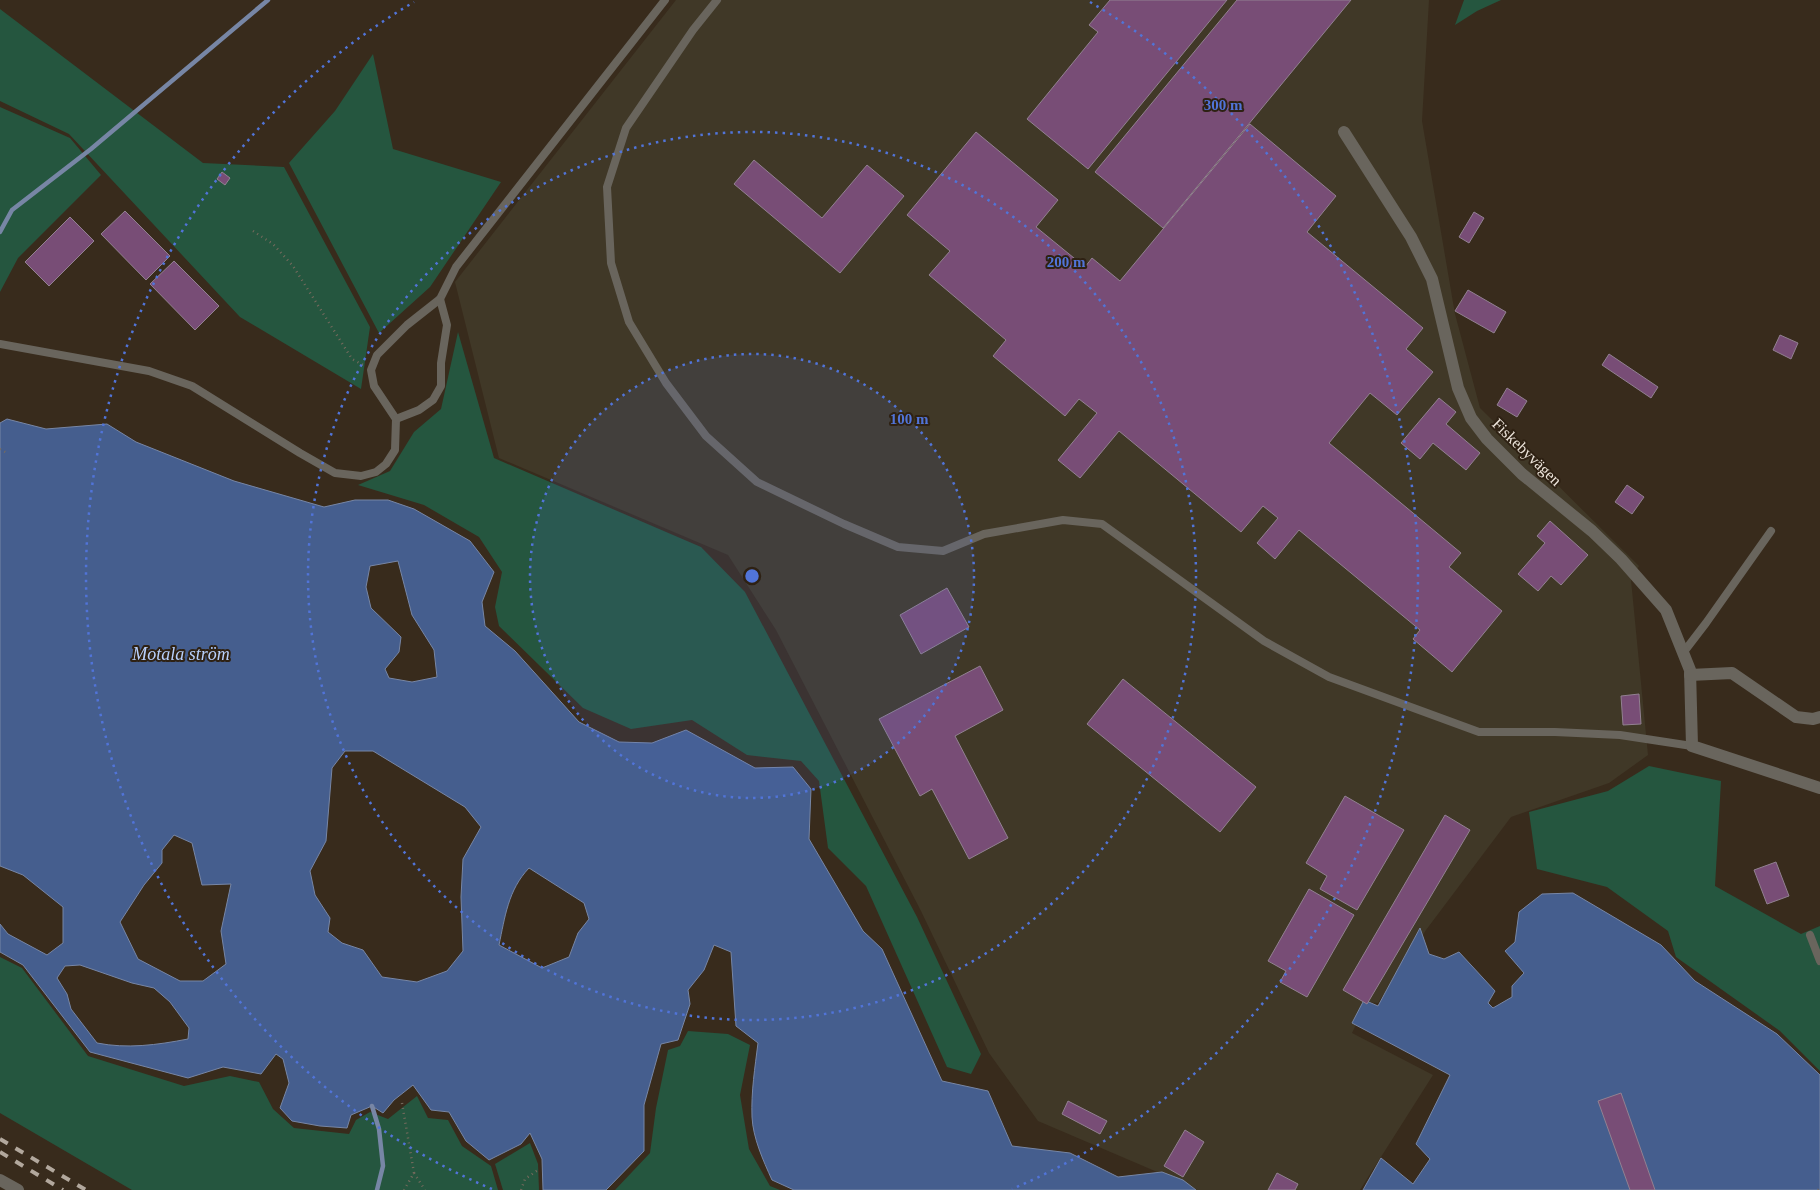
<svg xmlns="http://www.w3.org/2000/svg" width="1820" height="1190" font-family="Georgia,serif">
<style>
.industrial{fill:#403827}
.green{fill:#25563f}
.water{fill:#455e8e;stroke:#7786a5;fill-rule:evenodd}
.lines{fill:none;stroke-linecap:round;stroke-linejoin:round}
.stream{stroke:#7786a5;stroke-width:4.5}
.building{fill:#784d76;stroke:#928191}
.path{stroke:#776b5e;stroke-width:2.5;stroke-dasharray:1 4;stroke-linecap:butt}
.lane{stroke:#69655d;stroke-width:8}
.street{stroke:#69655d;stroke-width:12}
.rail{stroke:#b2a89d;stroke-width:4;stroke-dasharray:9 9;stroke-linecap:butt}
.ring{fill:none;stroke:#5174d8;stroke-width:2.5;stroke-dasharray:2.5 5}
.labels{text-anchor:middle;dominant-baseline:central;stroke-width:4;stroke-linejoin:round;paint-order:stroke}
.street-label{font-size:16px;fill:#ece4da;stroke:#2e2113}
.water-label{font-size:18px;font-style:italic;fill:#b8d0fc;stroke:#2e2113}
.centre{fill:#5174d8;stroke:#2e2113;stroke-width:2.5}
.ring-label{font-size:15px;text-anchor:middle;font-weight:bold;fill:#5174d8;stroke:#2e2113;stroke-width:4;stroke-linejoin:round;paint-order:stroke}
</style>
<rect width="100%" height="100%" fill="#382b1c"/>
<path class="industrial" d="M676 0H1429L1422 121 1455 314 1480 408 1639 566 1631 580 1648 755 1609 783 1511 817 1426 930 1378 1003 1367 1002 1352 1033 1433 1075 1360 1190H1191L1183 1183 1038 1121 989 1053 921 911 776 630 728 555 499 458 455 282Z"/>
<g class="green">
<path d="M1464 0H1501L1477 11 1455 25Z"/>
<path d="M0 9 203 163 284 167 370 327 361 389 240 317 69 134 0 101Z"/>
<path d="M373 54 393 149 501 182 430 287 379 333 289 163 335 111Z"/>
<path d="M0 107 70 138 101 175 18 258 0 292Z"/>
<path d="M458 332 494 458 701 547 745 592 917 917 981 1054 971 1074 947 1067 866 886 828 848 819 781 801 761 747 755 692 720 631 729 583 708 499 626 495 607 502 572 479 537 424 505 358 485 390 471 414 432 441 409Z"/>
<path d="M1649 766 1721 781 1715 886 1801 934 1820 926V1071L1780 1031 1676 957 1668 931 1607 887 1537 869 1529 812 1608 791Z"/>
<path d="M0 957 22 968 88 1056 184 1086 230 1076 259 1082 273 1109 294 1128 349 1134 356 1120 370 1112 388 1119 417 1096 428 1118 448 1120 462 1146 491 1166 498 1190H132L0 1113Z"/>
<path d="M688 1031 728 1034 750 1045 740 1095 749 1149 770 1186 780 1190H615L650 1153 656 1108 668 1050 680 1046Z"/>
<path d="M530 1143 538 1164 539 1190H503L495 1164Z"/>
</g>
<g class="water">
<path d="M7 419 46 429 107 424 136 442 234 481 324 507 355 500H388L414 509 470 541 494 572 482 602 485 626 515 651 579 722 619 742 652 743 686 730 755 768 793 767 811 789 809 839 863 931 882 949 942 1081 988 1091 1012 1146 1070 1153 1118 1177 1162 1172 1183 1180 1196 1190H794L772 1180C763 1160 753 1138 752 1117 751 1092 755 1067 758 1043L736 1026 731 952 714 945 704 970 688 990 690 1004 678 1040 661 1044 644 1105V1151L606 1190H543L542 1159 530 1133 521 1144 489 1160 466 1141 449 1112 431 1110 413 1085 394 1100 383 1113 372 1106 351 1115 347 1128 320 1126 292 1121 280 1108 289 1083 283 1059 276 1054 261 1074 223 1067 188 1078 90 1052 23 965 0 952V924L8 934 47 955 63 943V907L23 875 0 866V423ZM398 561 412 615 434 650 437 677 412 682 389 678 385 669 399 652 401 637 371 608 366 587 370 566ZM345 751H373L465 807 481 827 463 859 461 897 463 951 447 971 417 982 382 977 363 950 342 943 328 932 330 918 315 895 310 871 326 841 332 768ZM174 835 192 843 202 885 231 884 221 931 226 964 203 981H180L138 959 120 922 144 885 162 863V850ZM529 868 584 903 589 919 578 933 569 957 542 968 499 945C505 917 508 890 529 868ZM80 965 132 983 154 988 170 1002 189 1028 188 1039C157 1045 127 1049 97 1043L71 1009 67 994 57 978 65 966Z"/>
<path d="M1573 893 1661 945 1695 981 1777 1034 1820 1075V1190H1363L1381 1158 1413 1184 1430 1159 1416 1144 1450 1075 1352 1023 1364 1000 1378 1006 1420 928 1429 954 1444 959 1459 952 1495 991 1488 1003 1493 1008 1512 997V986L1524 973 1505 951 1515 942 1519 912 1542 894Z"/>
</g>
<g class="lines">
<g class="stream">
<path d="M0 232 12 210 91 149 268 0"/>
<path d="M372 1106 379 1129 383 1166 377 1190"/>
</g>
</g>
<g class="building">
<path d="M1110 0H1227L1088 169 1027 119 1098 32 1089 25Z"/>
<path d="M1237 0H1351L1163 228 1095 172Z"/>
<path d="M1250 124 1336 196 1307 232 1423 328 1406 349 1433 372 1397 415 1370 393 1329 443 1461 553 1449 567 1502 611 1452 672 1413 639 1420 630 1299 530 1275 559 1257 543 1278 518 1263 506 1241 532 1119 431 1080 478 1058 460 1097 413 1079 399 1065 416 993 356 1006 340 929 275 950 251 907 215 976 132 1058 200 1036 227 1085 267 1092 258 1120 281Z"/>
<path d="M754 160 822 218 867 165 904 196 840 273 734 184Z"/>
<path d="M222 172 230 178 225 185 217 179Z"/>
<path d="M125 211 170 256 146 280 101 234Z"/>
<path d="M1474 212 1484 218 1469 243 1459 237Z"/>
<path d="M70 217 94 241 49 286 25 262Z"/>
<path d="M174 261 219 306 195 330 150 284Z"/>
<path d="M1468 290 1506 312 1494 333 1455 311Z"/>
<path d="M1780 335 1798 343 1791 359 1773 350Z"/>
<path d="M1609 354 1658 387 1651 398 1602 365Z"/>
<path d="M1507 388 1527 401 1517 417 1497 405Z"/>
<path d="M1439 398 1456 412 1446 424 1480 453 1466 470 1433 443 1420 459 1401 443Z"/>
<path d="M1627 485 1644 497 1632 514 1615 502Z"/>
<path d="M1550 521 1588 555 1561 585 1551 576 1538 591 1518 574 1545 543 1537 536Z"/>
<path d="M947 588 969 627 921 654 900 615Z"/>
<path d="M980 666 1003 710 955 736 1008 838 969 859 932 789 920 796 879 719Z"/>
<path d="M1123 679 1256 787 1220 832 1087 724Z"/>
<path d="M1639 694 1641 724 1623 725 1621 696Z"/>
<path d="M1345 796 1404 830 1357 910 1320 889 1327 876 1306 863Z"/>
<path d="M1445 815 1470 830 1367 1004 1343 990Z"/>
<path d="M1776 862 1789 896 1767 904 1754 870Z"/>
<path d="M1309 889 1354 915 1307 997 1280 982 1286 971 1268 961Z"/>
<path d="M1621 1093 1655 1190H1630L1598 1101Z"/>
<path d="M1068 1101 1107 1121 1100 1134 1062 1114Z"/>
<path d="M1185 1130 1204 1142 1183 1177 1164 1166Z"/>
<path d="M1277 1173 1298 1184 1295 1190H1268Z"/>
</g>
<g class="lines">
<g class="path">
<path d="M253 231 273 244 293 266 352 359 363 365"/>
<path d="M0 449 7 453"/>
<path d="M402 1103 414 1173 404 1190"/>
<path d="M414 1173 425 1190"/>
<path d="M521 1190 525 1179 538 1170"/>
<path d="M1818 1190 1820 1188"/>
</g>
<g class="lane">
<path d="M717 0 693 30 626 128 607 187 611 263 629 322 666 383 706 436 757 482 844 524 898 547 943 551 984 534 1063 520 1102 524 1264 641 1329 677 1479 732H1555L1620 735 1692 746"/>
<path d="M0 344 149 371 192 386 300 453 335 473 361 476 376 472 386 464 395 450 396 419 374 386 371 370 377 355 407 325 440 299 456 267 665 0"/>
<path d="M396 419 419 410 433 400 441 386V363L447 325 440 299"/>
<path d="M1683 653 1706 623 1771 531"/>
<path d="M1810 935 1820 961"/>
</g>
<g class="street">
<path d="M1344 132 1411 237 1432 279 1458 388 1471 418 1487 439 1522 474 1592 531 1621 559 1666 610 1690 670 1692 746 1820 788"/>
<path d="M1690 675 1732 673 1796 717 1813 719 1820 717"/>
<path d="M0 1180 18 1190"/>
</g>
<g class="rail">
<path d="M0 1139 86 1190"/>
<path d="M0 1152 63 1190"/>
</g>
</g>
<circle cx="752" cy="576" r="222" fill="#5174d8" fill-opacity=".12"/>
<g class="ring">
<circle cx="752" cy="576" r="222"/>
<circle cx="752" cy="576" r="444"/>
<path d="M492 1189A666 666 0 0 1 414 2M1090 2A666 666 0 0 1 1012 1189"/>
</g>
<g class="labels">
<g class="street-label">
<text transform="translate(1527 452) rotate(44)">Fiskebyvägen</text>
</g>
<g class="water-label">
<text x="181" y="654">Motala ström</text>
</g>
</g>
<circle cx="752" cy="576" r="8" class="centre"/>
<g class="ring-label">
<text x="1223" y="110">300 m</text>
<text x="1066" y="267">200 m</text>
<text x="909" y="424">100 m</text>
</g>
</svg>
